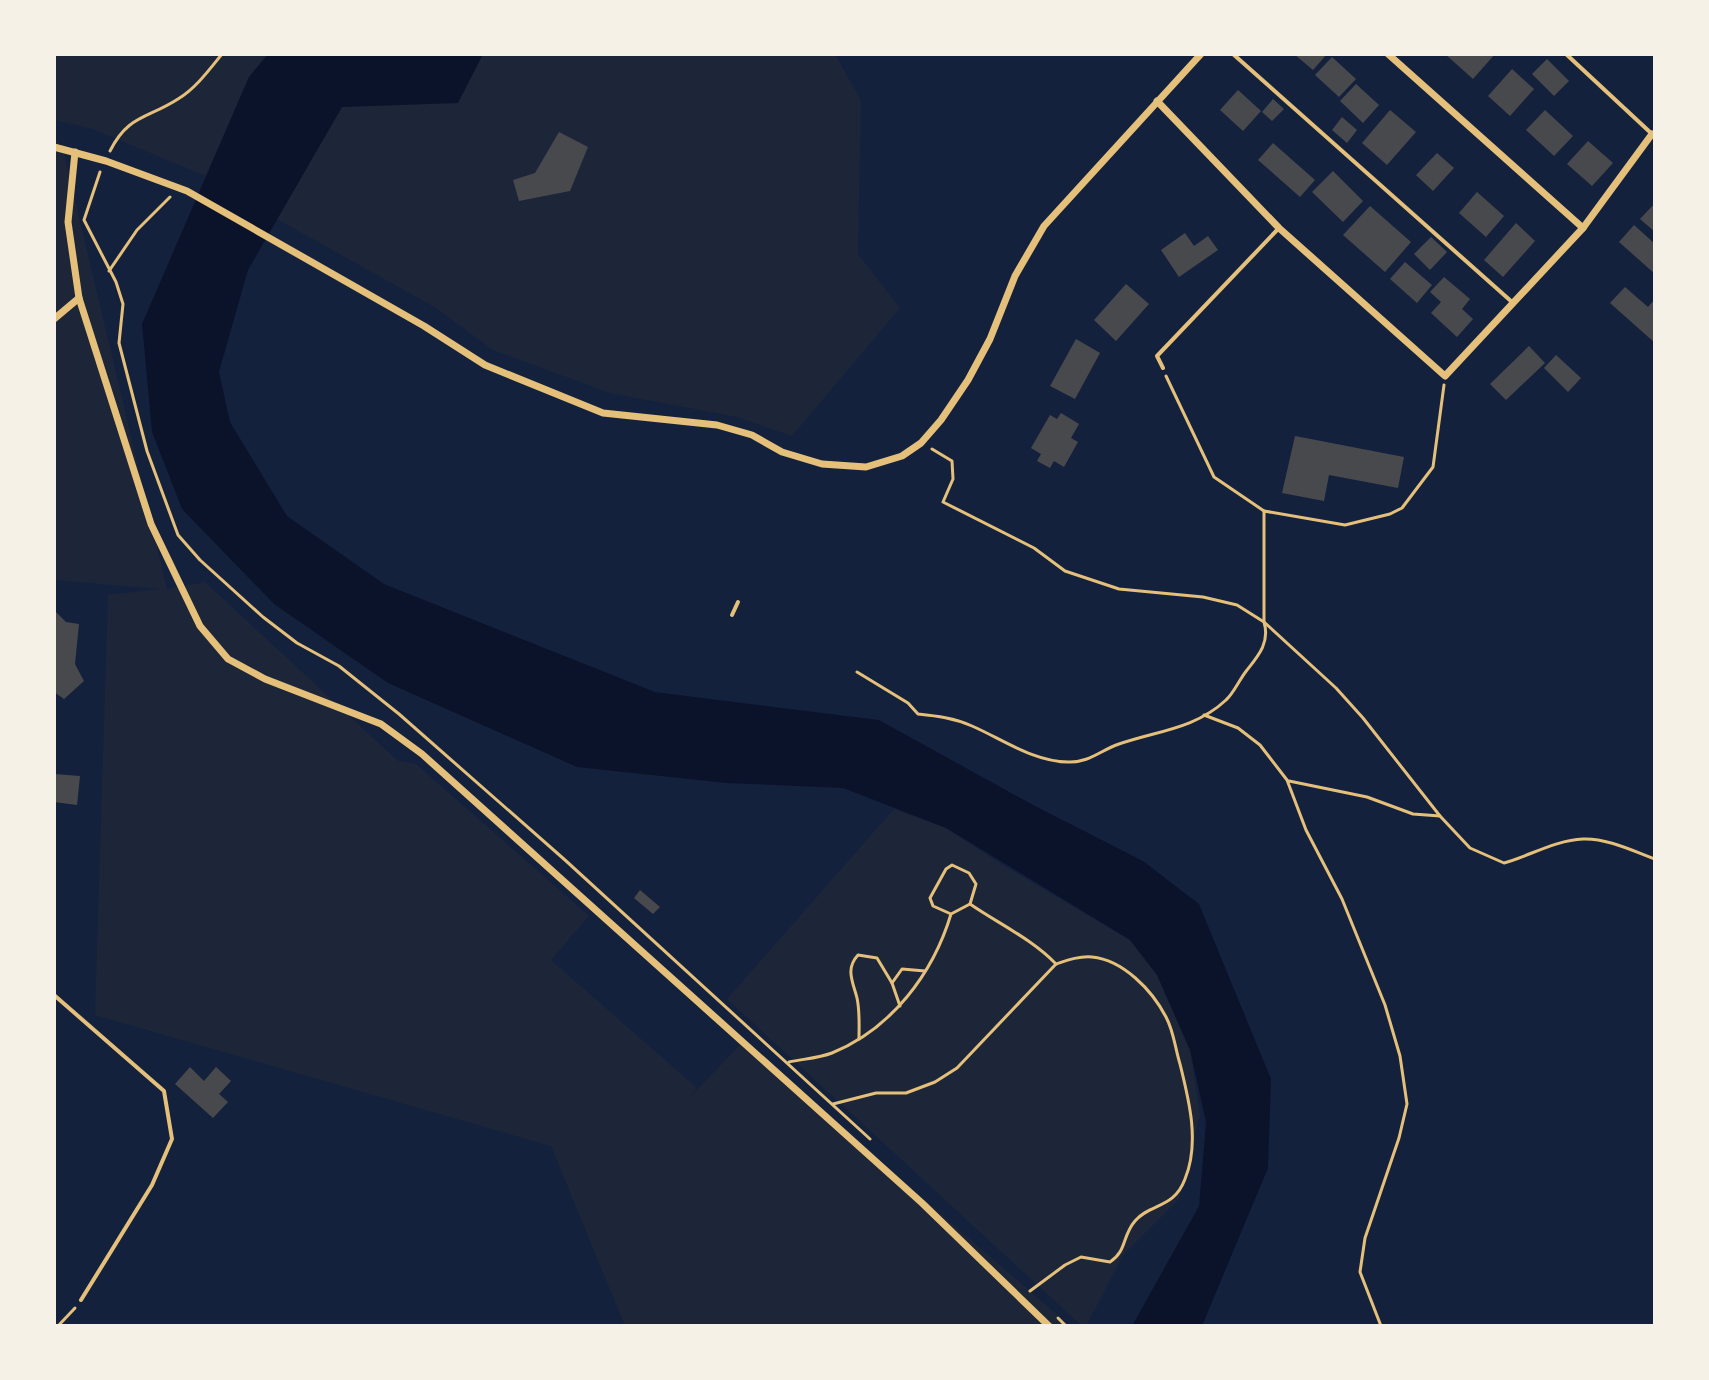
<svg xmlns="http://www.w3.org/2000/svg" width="1709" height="1380" font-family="Commissioner,sans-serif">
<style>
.green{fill:#1d2539}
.water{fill:#0b132b}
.building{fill:#48494c}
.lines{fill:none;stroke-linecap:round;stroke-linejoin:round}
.path{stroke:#e5c07b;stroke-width:3}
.service{stroke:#e5c07b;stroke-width:4}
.minor{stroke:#e5c07b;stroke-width:7}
</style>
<rect width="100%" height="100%" fill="#14213d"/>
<g class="green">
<path d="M54 54H268L249 77 206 176 90 128 54 120Z"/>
<path d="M483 54H835L861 101 858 254 900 308 792 436 737 417 610 393 493 350 436 308 277 219 342 106 457 103Z"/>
<path d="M54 149H63L167 589 205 582 398 761 416 764 589 916 551 960 697 1088 688 1099 743 1042 1070 1326H625L551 1146 95 1015 108 595 160 589 54 580Z"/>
<path d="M894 809 946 828 1004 866 1130 940 1157 975 1190 1050 1200 1115 1179 1199 1124 1254 1086 1326H1082L727 999Z"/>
</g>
<path class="water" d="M268 54H483L458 103 342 107 248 270 219 372 230 422 287 516 384 584 655 692 879 720 1033 805 1143 861 1199 904 1271 1079 1268 1168 1202 1326H1132L1199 1206 1206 1122 1190 1050 1157 975 1130 940 946 828 843 788 726 783 577 767 388 683 274 604 182 509 152 432 142 324 249 77Z"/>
<g class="building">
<path d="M1294 54H1327L1313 70Z"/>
<path d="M1445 54H1495L1473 79Z"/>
<path d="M1332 57 1356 79 1339 97 1315 75Z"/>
<path d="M1547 59 1569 81 1554 96 1532 74Z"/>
<path d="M1512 69 1534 89 1510 116 1488 96Z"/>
<path d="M1356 84 1379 105 1363 123 1340 101Z"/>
<path d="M1238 90 1261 111 1243 131 1220 110Z"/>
<path d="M1273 99 1284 109 1272 121 1262 112Z"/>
<path d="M1390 110 1416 132 1387 165 1362 143Z"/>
<path d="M1545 110 1573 136 1554 156 1526 130Z"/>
<path d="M1342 117 1357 130 1347 143 1332 130Z"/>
<path d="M559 132 588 147 570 191 519 201 513 180 535 173Z"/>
<path d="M1588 141 1613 163 1592 186 1567 164Z"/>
<path d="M1273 143 1315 180 1300 197 1258 160Z"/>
<path d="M1437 153 1454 168 1433 191 1416 175Z"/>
<path d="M1333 171 1363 201 1343 222 1312 192Z"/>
<path d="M1477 192 1504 216 1486 237 1459 213Z"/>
<path d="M1655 203V232L1640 219Z"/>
<path d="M1370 206 1411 242 1385 272 1343 235Z"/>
<path d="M1516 223 1535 241 1503 277 1484 260Z"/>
<path d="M1634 225 1655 244V274L1619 242Z"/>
<path d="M1185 233 1194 246 1208 236 1218 250 1179 277 1161 250Z"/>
<path d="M1431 237 1447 252 1430 270 1414 254Z"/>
<path d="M1405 262 1432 285 1417 303 1390 279Z"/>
<path d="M1444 277 1470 299 1462 309 1473 319 1457 337 1431 313 1441 302 1430 292Z"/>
<path d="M1126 284 1149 304 1116 341 1094 320Z"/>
<path d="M1625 287 1648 307 1655 299V343L1610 303Z"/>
<path d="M1076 339 1100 353 1075 399 1050 386Z"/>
<path d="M1529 346 1545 363 1506 400 1490 384Z"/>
<path d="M1556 355 1581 378 1568 392 1544 368Z"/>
<path d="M1061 413 1079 424 1071 438 1078 442 1064 467 1054 461 1050 468 1037 461 1041 454 1031 448 1050 415 1057 419Z"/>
<path d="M1295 436 1404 457 1398 488 1329 475 1324 501 1282 493Z"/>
<path d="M54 610 66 622 79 624 75 664 84 681 64 699 54 692Z"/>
<path d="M54 774 80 776 77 805 54 802Z"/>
<path d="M640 890 660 907 653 914 634 898Z"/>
<path d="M190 1067 204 1081 216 1067 231 1081 219 1094 228 1102 213 1118 175 1084Z"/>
</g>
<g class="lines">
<g class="path">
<path d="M110 151C128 115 147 119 178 99 196 88 209 70 222 54"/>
<path d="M100 172 84 220 116 282 123 304 119 343 147 451 178 535 200 560 263 617 297 643 339 666 399 714 565 860 870 1139"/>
<path d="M109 271 137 230 170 197"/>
<path d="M1166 376 1214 477 1264 511"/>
<path d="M932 449 952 461 953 479 943 502 1034 548 1065 571 1119 589 1203 597 1237 605 1264 622 1336 688 1363 718 1440 816 1470 848 1504 863C1529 856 1556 840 1583 839 1607 838 1633 851 1655 859"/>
<path d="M857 672 908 703 918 714C937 716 954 718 972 726 1002 739 1034 762 1068 762 1089 763 1101 750 1119 744 1156 731 1195 729 1226 700 1234 693 1239 680 1247 670 1259 655 1270 642 1264 622V511L1345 525 1390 514 1402 508 1433 467 1444 385"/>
<path d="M1204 715 1238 728 1260 745 1287 780 1306 830 1342 899 1385 1005 1400 1056 1407 1104 1399 1138 1365 1238 1360 1272 1381 1326"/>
<path d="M1289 781 1367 797 1413 814 1440 816"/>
<path d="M970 904C999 924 1032 939 1056 964 1068 960 1079 956 1092 957 1123 960 1152 990 1166 1017 1174 1032 1175 1048 1180 1064 1189 1100 1200 1143 1185 1179 1174 1209 1150 1203 1135 1221 1122 1236 1127 1251 1110 1262L1081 1257 1065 1265 1030 1291"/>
<path d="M900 1006 892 983 902 969 925 971"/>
<path d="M859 1039C859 1025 860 1012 857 998 853 982 845 969 858 955L877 958 892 983"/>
<path d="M789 1062C803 1059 819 1058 832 1053 891 1029 933 974 951 914L970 904 976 884 969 873 952 865 946 869 930 898 933 906 951 914"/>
<path d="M833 1104 876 1093H906L935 1082 957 1068 1056 964"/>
<path d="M1058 1318 1066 1326"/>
<path d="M58 1326 75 1308"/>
</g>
<g class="service">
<path d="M1233 54 1512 302"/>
<path d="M1566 54 1652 134"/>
<path d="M1163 368 1157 356 1279 228"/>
<path d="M732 615 738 602"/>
<path d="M54 995 164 1091 172 1139 152 1185 81 1300"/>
</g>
<g class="minor">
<path d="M1388 54 1583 228"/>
<path d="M1157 101 1279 228 1445 376 1583 228 1652 134"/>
<path d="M54 147 106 161 187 191 424 326 485 365 603 413 717 425 752 435 782 452 822 464 866 467 902 456 921 443 941 420 968 380 990 339 1015 276 1044 226 1201 54"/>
<path d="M75 152 68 222 79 298 151 524 200 626 228 659 265 679 381 724 422 754 922 1203 1049 1326"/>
<path d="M54 319 79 298"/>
</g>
</g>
<rect width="1709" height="1380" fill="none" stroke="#f6f1e7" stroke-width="112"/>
</svg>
